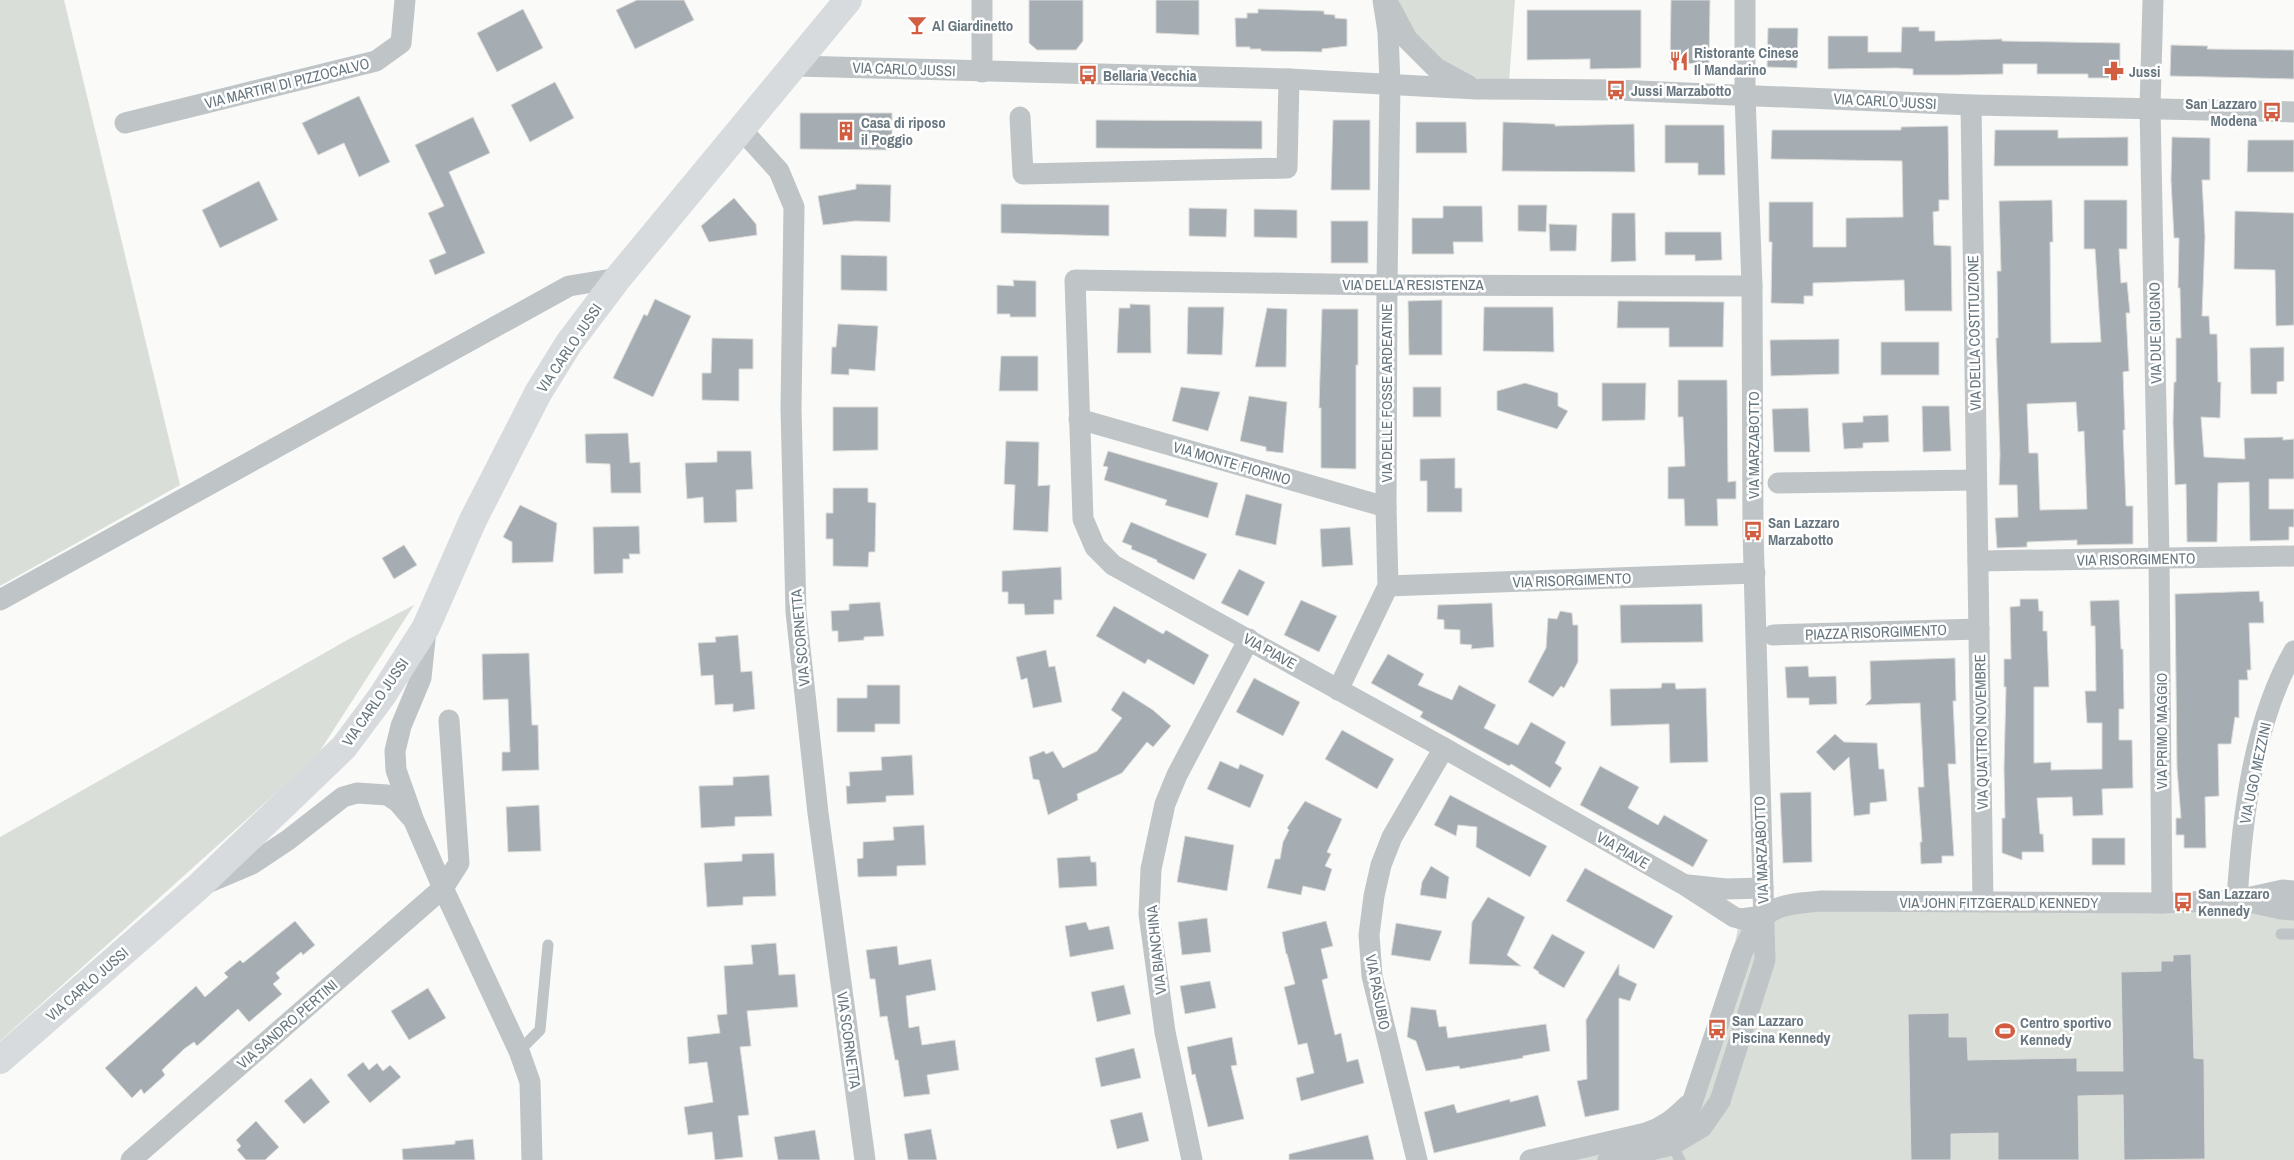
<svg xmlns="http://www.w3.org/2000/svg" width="2294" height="1160" font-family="'Archivo Narrow',sans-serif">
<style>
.green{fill:#daded8}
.building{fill:#a5adb2;stroke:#dcdcda;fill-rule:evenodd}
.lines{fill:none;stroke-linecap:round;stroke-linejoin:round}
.lane{stroke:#bfc4c7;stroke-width:11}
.street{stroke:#bfc4c7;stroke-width:21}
.secondary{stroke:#d8dbde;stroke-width:28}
.labels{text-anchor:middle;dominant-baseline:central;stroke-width:5;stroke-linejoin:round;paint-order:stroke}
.poi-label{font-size:15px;font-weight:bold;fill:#67767f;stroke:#fff;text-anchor:start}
.street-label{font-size:15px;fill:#67767f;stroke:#fff}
</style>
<rect width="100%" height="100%" fill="#fafaf8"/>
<g class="green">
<path d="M0 0H64L180 485 0 586Z"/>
<path d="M1398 0H1515L1509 83 1447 74 1422 47Z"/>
<path d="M414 605 316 757 0 1041V837L349 639Z"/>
<path d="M2294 901V1160H1570L1670 1129 1717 1029 1738 928 1757 908Z"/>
</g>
<g class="building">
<path d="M637 0H684L694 20 635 49 616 10Z"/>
<path d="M1029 0H1083V41L1076 50H1037L1029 43Z"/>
<path d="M1156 0H1199V35L1156 33Z"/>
<path d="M1671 0H1710L1709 64 1670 63Z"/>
<path d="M523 9 543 48 497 72 477 33Z"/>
<path d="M1258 9 1324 11V14L1335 15V18L1347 19V46L1322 49V52L1261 51V49H1250V47H1236L1235 18H1247V13H1258Z"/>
<path d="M1527 10H1641V68L1590 69V59L1527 60Z"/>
<path d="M1902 27H1919V31H1935V41L2002 39V41L2120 43V78H2088V74H2037V64H2003V74L1956 75H1913V69L1897 68 1828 69V36H1868V52H1901Z"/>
<path d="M1768 28H1798L1797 68 1767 67Z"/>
<path d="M2171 45 2208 46 2207 49 2294 50V79L2170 76Z"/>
<path d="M555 82 574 118 530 142 511 105Z"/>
<path d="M359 96 390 162 359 177 344 143 318 155 302 123Z"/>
<path d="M800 113H892V150L800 149Z"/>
<path d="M473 117 490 153 449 172 485 253 435 275 429 260 446 253 428 213 444 206 415 145Z"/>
<path d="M1096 120 1262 121V149L1096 148Z"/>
<path d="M1333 120H1370V190H1331Z"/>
<path d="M1416 122H1466L1467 153H1416Z"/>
<path d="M1503 122 1555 124V126L1634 124 1635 172 1502 171Z"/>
<path d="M1665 125H1724L1725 175H1698V163H1665Z"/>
<path d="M1948 126 1949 200H1939V211L1933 212 1934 245 1951 246 1952 311H1905L1904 280 1813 283V296H1804V304L1771 303 1772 242H1769V202H1813V247H1846V218L1903 217 1902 161 1771 159 1772 130H1901V127Z"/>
<path d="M1995 130H2058V138L2128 137V166H1994Z"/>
<path d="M2172 137 2210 138V180H2202L2205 237 2202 316H2209L2210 334H2217L2218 382H2221L2220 418 2201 417 2204 457 2245 459 2244 438 2283 437V440L2294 439V479H2269V509H2294V527H2289V540L2250 541 2249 482 2218 483 2217 542H2187L2186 484 2175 485 2173 422 2174 382H2176V338H2181L2180 288H2178L2179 238H2174L2171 180Z"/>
<path d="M2248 140H2294V172H2247Z"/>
<path d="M259 181 278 220 220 248 202 210Z"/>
<path d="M856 184 891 185 890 222 855 221 823 225 818 196 856 189Z"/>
<path d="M734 198 756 224 757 235 709 242 701 226Z"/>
<path d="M2052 200 2053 242H2050L2051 343 2101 342 2095 249H2084V200H2127V249H2119L2121 283 2127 282 2130 313H2126L2129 371 2123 372 2125 430H2123L2126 506H2133V544L2077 545V540L2027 542V547L1997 548 1995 518 2018 517 2017 485H1999L2000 454 1996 338H1998L1997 271H2001L1999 201ZM2076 402 2078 432 2084 431 2087 509 2040 510 2038 453H2029L2027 404Z"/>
<path d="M1001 204 1109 205V236L1001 233Z"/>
<path d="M1518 205H1547L1546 232 1518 231Z"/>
<path d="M1443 206H1482L1483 242H1453L1454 254H1412V218H1443Z"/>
<path d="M1189 208 1227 209 1226 237 1189 236Z"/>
<path d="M1254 209 1297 210V238L1254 237Z"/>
<path d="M2235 211 2294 213V325L2276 326 2275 270 2234 269Z"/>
<path d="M1612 213H1635L1636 261 1611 262Z"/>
<rect x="1331" y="221" width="37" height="42"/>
<path d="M1549 224 1577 225 1576 251H1550Z"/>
<path d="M1665 232H1721L1722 260 1695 261V255H1665Z"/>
<path d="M841 255 887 256V291L841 290Z"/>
<path d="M1013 280 1036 281V317H1010V314H997V285L1014 286Z"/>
<path d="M655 299 691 316 653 397 613 378 644 314 647 316Z"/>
<path d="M1442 300V355H1409L1408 301Z"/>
<path d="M1618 301 1724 302 1723 347H1669V328H1617Z"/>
<path d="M1130 304 1150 305 1151 353H1117L1119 308H1130Z"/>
<path d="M1188 307H1224L1222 355 1187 354Z"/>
<path d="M1484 307H1553L1554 352 1483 351Z"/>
<path d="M1267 308 1287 309 1286 367H1255Z"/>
<path d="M1322 309H1358V365H1356V469L1321 468V408H1319Z"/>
<path d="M838 324 878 326 875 371 849 369V375L831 374 832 347H836Z"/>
<path d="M712 338 753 339V369H739V401L702 400V373H711Z"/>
<path d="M1839 339V374L1771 376 1770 340Z"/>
<rect x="1881" y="342" width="58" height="33"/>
<path d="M2284 347V381L2277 382V394H2251L2250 348Z"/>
<path d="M1001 356H1038V391H999Z"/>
<path d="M1678 380H1727L1728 482 1736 481V499H1717L1718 526H1685L1684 499H1668V467L1685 466 1683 417H1678Z"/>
<path d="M1525 383 1558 393V406L1568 411 1557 429 1497 410V391Z"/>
<path d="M1602 383H1646L1645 420 1602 421Z"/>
<path d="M1181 387 1220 392 1208 431 1172 421Z"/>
<rect x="1413" y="387" width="28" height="30"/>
<path d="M1249 396 1287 402 1283 453 1266 451V447L1240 441Z"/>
<path d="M1922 406H1949L1951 451 1923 452Z"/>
<path d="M833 407H878V450L833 451Z"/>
<path d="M1808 408 1810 452H1774L1772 409Z"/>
<path d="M1888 415 1889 442 1863 443V448L1844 449 1842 423 1863 422V416Z"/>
<path d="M628 433 630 463 640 462 641 493H611L610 464 586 463 585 434Z"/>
<path d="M1006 441 1039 442 1038 486 1050 485 1048 532 1013 530 1015 485 1004 484Z"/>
<path d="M717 451H751L753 489 736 490 737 522 704 523 703 497 687 499 685 463 717 462Z"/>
<path d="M1108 451 1218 483 1208 518 1165 505 1167 500 1104 480 1108 467 1103 466Z"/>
<path d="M1455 458V488H1462V512H1427V481H1420V459Z"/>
<path d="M833 488H868V502L876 503 875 552H869L868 567 833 566V539H826V513H833Z"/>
<path d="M1246 494 1282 504 1276 545 1235 535Z"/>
<path d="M520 505 557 523 553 562 512 563V542L503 537Z"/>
<path d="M1131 522 1207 554 1194 580 1157 562V560L1131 549 1132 546 1122 542Z"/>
<path d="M639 526 640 554H629L630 559H623V573L594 574 593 527Z"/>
<path d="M1350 527 1353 565 1322 567 1320 529Z"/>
<path d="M404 545 417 565 394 579 382 558Z"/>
<path d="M1061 567 1062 600H1054V614L1025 615 1024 604H1008V592H1002V571Z"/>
<path d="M1239 569 1265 582 1248 616 1221 603Z"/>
<path d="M2259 591 2260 602 2263 601 2264 623H2249L2251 670H2247L2248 680H2239V718L2235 717 2231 744H2218L2219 796 2205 797 2206 848H2184V835H2176V818H2181L2177 768 2175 594Z"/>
<path d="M2020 599H2038L2039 611H2043V631H2047L2049 687H2034V763L2051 762V770L2102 769V723H2087L2085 691H2096L2095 626H2091L2090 601 2119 600 2121 649H2123L2124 709H2119V740H2132L2133 788 2102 789 2103 815 2073 816 2072 797 2037 798 2040 834H2043L2044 852H2022V860L2002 853V818H2005L2004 768 2006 687H2004V659H2011L2010 607 2020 606Z"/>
<path d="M1301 600 1337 616 1319 652 1284 635Z"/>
<path d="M880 602 884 636 864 637V640L838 642V631H832L831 611 849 610V604Z"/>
<path d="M1492 603 1494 647 1471 649 1472 645 1460 644V630L1444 629V620L1437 619 1438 605Z"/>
<path d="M1702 604 1703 642 1621 643 1620 605Z"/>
<path d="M1114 606 1163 634 1166 630 1209 655 1194 685 1148 659 1145 664 1096 636Z"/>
<path d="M1560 611 1572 613 1573 625H1578V662L1564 688 1561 686 1553 697 1528 682 1546 648 1548 618 1557 619Z"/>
<path d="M738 635 741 672 752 671 755 709 733 712V704L715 705 713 675 701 676 698 643 716 642 715 637Z"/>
<path d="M1046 650 1049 667 1055 666 1062 702 1033 708 1027 678 1021 680 1016 657Z"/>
<path d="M529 653 532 725H538L539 770 502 771V752H510L508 699 483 700 482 654Z"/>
<path d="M1388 654 1424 674 1418 685 1452 700 1459 685 1496 705 1484 728 1518 745 1531 722 1566 742 1555 763 1562 768 1550 788 1511 764 1509 766 1420 717 1423 712 1371 683Z"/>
<path d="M1955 658 1956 701H1953L1956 764H1948L1954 856H1942V863L1921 864 1920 842H1922L1918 787H1924L1920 703 1865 705 1871 699 1870 661Z"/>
<path d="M1808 666 1809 677 1836 676 1837 704 1809 705V698H1787L1785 667Z"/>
<path d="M1254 678 1300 702 1283 736 1236 712Z"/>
<path d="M1662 683H1675L1676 689 1706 688 1708 762 1670 763 1669 724 1611 726 1610 689 1661 688Z"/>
<path d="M867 685H900V724H875V732H837V698H867Z"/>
<path d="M1123 691 1153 710 1171 726 1153 747 1147 742 1122 773 1077 794 1078 800 1048 815 1039 780 1033 779 1029 757 1044 751 1046 754 1053 751 1063 768 1097 751 1122 718 1111 710Z"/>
<path d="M1342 730 1394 759 1377 789 1325 759Z"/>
<path d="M1835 734 1844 742 1877 743 1879 769H1884L1887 801 1870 803V814L1854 816 1849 757 1834 771 1816 752Z"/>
<path d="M912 755 914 795 886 796V802L847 804 846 786H850L849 772 882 770 881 757Z"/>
<path d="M1220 761 1238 769 1240 764 1264 775 1250 808 1207 789Z"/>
<path d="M1600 766 1639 787 1628 808 1658 825 1664 815 1708 840 1693 867 1580 805Z"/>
<path d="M769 775 772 816 735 817V826L701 828 699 786 733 785V777Z"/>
<path d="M1811 792 1812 862 1783 863 1780 793Z"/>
<path d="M1450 795 1547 846 1530 877 1476 847 1477 827 1458 825 1456 836 1434 825Z"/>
<path d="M1305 801 1342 819 1327 852 1331 854 1325 866 1332 869 1325 891 1303 886 1301 895 1267 888 1275 859H1280L1283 842 1289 830 1287 828Z"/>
<path d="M539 805 541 851 508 852 506 807Z"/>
<path d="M924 825 926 865 897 866V876L858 877 857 859 863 858V842L894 840 893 827Z"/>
<path d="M1185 836 1234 845 1227 891 1177 882Z"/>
<rect x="2092" y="838" width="33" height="27"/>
<path d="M774 853 776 896 743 897V905L707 907 704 863 742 861V854Z"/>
<path d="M1090 856 1091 862H1096L1097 886 1059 888 1057 858Z"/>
<path d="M1431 866 1449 877 1446 899 1420 895 1422 882Z"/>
<path d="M1585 868 1673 916 1654 949 1566 901Z"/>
<path d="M1488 897 1525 917 1507 955 1521 966 1469 964 1472 922Z"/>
<path d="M1207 918 1211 952 1182 955 1178 922Z"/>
<path d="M295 921 315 945 303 955 301 952 276 973 280 978 273 984 282 994 249 1022 238 1009 197 1046 194 1042 184 1049 162 1070 165 1075 144 1094 141 1089 132 1098 105 1068 196 986 205 997 228 977 224 973 240 960 243 963Z"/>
<path d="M1326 921 1333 946 1321 949 1328 978 1322 980 1335 1035 1341 1033 1347 1062 1358 1059 1364 1083 1301 1101 1296 1078 1314 1073 1307 1043 1298 1045 1284 987 1295 984 1287 954H1286L1282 932Z"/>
<path d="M1086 922 1089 930 1109 926 1114 949 1070 957 1065 926Z"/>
<path d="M1396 923 1442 931 1430 961 1391 955Z"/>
<path d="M1552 934 1585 952 1564 988 1538 973 1539 972 1533 968Z"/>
<path d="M776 943 779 975 795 974 798 1007 747 1011 751 1046 740 1047 749 1115 738 1116 743 1157 715 1160 712 1132 688 1135 684 1107 713 1102 707 1062 689 1064 687 1037 720 1033 717 1015 727 1014 724 966 753 964 751 945Z"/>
<path d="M897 946 899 965 931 959 936 990 906 996 909 1028 919 1026 922 1045 955 1040 959 1070 927 1075 930 1094 904 1097 898 1060H895L887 1016 880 1017 875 979H870L866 950Z"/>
<path d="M2191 954 2194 1058 2204 1059 2205 1159 2124 1160 2123 1095 2078 1096 2079 1160H1998V1133L1951 1134V1160H1911L1908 1014 1949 1013V1037H1967L1968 1060 2077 1058V1071H2123L2121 972 2161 971V961H2173V955Z"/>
<path d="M1619 964V975L1637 984 1630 1001 1619 998V1110L1585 1117 1577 1081 1587 1079 1586 1020Z"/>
<path d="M1210 981 1216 1008 1185 1014 1180 986Z"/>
<path d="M1124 985 1131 1014 1097 1022 1091 992Z"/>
<path d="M428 988 446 1018 409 1040 391 1011Z"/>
<path d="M1411 1007 1436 1010 1439 1027 1446 1026 1448 1038 1546 1024 1550 1051 1523 1056V1058L1460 1069 1459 1066 1426 1071 1416 1041 1407 1037Z"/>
<path d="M1232 1037 1237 1065 1231 1066 1244 1119 1208 1127 1195 1074 1192 1075 1187 1047Z"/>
<path d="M1134 1048 1141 1078 1101 1087 1095 1058Z"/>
<path d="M363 1062 369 1070 377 1063 383 1071 390 1065 401 1077 370 1103 347 1075Z"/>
<path d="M311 1078 330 1102 304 1124 284 1101Z"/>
<path d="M1538 1095 1546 1126 1434 1153 1424 1112 1454 1104 1457 1113 1510 1099V1102Z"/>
<path d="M1142 1112 1149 1141 1117 1149 1110 1120Z"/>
<path d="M256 1121 279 1147 265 1160H246L237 1150 241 1146 236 1140Z"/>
<path d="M931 1129 937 1160H908L904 1134Z"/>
<path d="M815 1130 820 1160H778L774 1137Z"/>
<path d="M1368 1135 1374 1160H1289V1154Z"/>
<path d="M473 1139 475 1160H403L402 1149 455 1144V1141Z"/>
</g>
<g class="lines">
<g class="lane">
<path d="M2281 934H2294"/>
<path d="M519 1051 540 1030 548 945"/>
<path d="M1672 1145 1680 1160"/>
</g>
<g class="street">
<path d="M982 0V72"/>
<path d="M2153 0 2150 108 2159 558 2162 903"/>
<path d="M1389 5 1407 39 1436 68 1469 86"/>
<path d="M795 66 1289 79 1476 89 1616 90 1971 105 2294 112"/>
<path d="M1971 105 1983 902"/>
<path d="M1020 117 1023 174 1287 168 1289 79"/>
<path d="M125 123 376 61 401 43 405 0"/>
<path d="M741 129 779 171 794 207 791 408 796 612 818 813 865 1160"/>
<path d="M1752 286 1387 285 1075 280 1083 519 1095 547 1113 565 1444 748 1683 884 1734 917 1741 919 1763 916"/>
<path d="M1079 419 1386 507"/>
<path d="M1778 483 1976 480"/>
<path d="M1978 561 2294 556"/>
<path d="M1388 586 1755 573"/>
<path d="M0 600 569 286 618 278"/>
<path d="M426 630 421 678 401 726 395 751 396 770 414 821 443 888 519 1051 530 1082 532 1160"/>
<path d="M1773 635 1979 629"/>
<path d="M1338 690 1388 586 1386 507 1387 285 1390 84 1388 32 1383 0"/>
<path d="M207 883 252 864 288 840 343 797 357 793 387 795 398 802 411 817"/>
<path d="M1688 885 1726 889 1763 888"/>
<path d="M2237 900C2242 819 2253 722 2294 651"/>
<path d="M2245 901 2281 909 2294 910"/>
<path d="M1672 1144 1686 1121 1742 953C1763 907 1773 905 1822 901L2162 903 2237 900 2283 890 2294 891"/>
<path d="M131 1160 443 888 459 863 449 720"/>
<path d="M1192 1160 1165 1032 1149 914 1151 869 1165 804 1177 775 1249 639"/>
<path d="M1417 1160 1372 976 1369 935 1374 896 1381 865 1392 837 1444 748"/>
<path d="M1530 1160 1646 1133C1664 1127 1675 1118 1688 1105"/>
<path d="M1608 1160 1672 1145 1702 1127 1720 1101 1765 960 1753 531 1752 286 1745 95V0"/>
</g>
<path class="secondary" d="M0 1060 198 887 344 747 382 696 426 627 473 520 538 393 569 343 618 278 848 0"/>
</g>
<defs>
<symbol id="bar-bare" viewBox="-9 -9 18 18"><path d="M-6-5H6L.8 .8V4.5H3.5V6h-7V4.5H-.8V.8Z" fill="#d15e41" stroke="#fff" stroke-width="2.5" paint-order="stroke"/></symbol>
<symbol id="restaurant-bare" viewBox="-9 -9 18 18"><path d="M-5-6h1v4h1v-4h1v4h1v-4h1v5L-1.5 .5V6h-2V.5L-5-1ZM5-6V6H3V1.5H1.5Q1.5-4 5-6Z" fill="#d15e41" stroke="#fff" stroke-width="2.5" paint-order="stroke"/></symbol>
<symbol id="pharmacy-bare" viewBox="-9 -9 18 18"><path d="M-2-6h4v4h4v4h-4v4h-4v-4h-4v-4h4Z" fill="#d15e41" stroke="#fff" stroke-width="2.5" paint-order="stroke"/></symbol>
<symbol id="bus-bare" viewBox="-9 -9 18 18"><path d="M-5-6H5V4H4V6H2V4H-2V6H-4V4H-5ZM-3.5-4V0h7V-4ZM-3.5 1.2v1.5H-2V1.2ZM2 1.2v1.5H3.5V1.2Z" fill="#d15e41" stroke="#fff" stroke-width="2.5" paint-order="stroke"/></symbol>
<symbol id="building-bare" viewBox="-9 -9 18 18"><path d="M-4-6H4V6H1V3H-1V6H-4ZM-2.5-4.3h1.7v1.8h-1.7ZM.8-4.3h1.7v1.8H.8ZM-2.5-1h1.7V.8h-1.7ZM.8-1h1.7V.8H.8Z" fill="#d15e41" stroke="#fff" stroke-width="2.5" paint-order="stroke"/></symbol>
<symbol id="stadium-bare" viewBox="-9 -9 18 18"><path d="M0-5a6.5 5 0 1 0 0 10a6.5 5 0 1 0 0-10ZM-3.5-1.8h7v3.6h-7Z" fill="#d15e41" stroke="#fff" stroke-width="2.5" paint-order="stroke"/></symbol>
</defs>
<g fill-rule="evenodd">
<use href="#bar-bare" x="903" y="11" width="28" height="28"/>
<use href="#restaurant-bare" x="1665" y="47" width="28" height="28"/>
<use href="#pharmacy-bare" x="2100" y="57" width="28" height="28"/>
<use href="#bus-bare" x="1074" y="61" width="28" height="28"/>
<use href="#bus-bare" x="1602" y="76" width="28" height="28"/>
<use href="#bus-bare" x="2258" y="98" width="28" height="28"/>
<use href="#building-bare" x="832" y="117" width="28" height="28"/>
<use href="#bus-bare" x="1739" y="517" width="28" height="28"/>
<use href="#bus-bare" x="2169" y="888" width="28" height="28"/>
<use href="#bus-bare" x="1703" y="1015" width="28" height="28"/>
<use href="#stadium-bare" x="1991" y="1017" width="28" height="28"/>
</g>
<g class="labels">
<g class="poi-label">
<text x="932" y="25">Al Giardinetto</text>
<text x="1694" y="52">Ristorante Cinese<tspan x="1694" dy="17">Il Mandarino</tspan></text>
<text x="2129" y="71">Jussi</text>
<text x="1103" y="75">Bellaria Vecchia</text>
<text x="1631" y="90">Jussi Marzabotto</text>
<text x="2257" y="103" text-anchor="end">San Lazzaro<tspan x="2257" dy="17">Modena</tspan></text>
<text x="861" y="122">Casa di riposo<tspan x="861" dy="17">il Poggio</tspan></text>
<text x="1768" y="522">San Lazzaro<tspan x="1768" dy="17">Marzabotto</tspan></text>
<text x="2198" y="893">San Lazzaro<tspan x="2198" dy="17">Kennedy</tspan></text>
<text x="1732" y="1020">San Lazzaro<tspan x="1732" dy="17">Piscina Kennedy</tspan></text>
<text x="2020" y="1022">Centro sportivo<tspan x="2020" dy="17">Kennedy</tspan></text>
</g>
<g class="street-label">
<text transform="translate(904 69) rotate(2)">VIA CARLO JUSSI</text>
<text transform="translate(287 83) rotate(-14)">VIA MARTIRI DI PIZZOCALVO</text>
<text transform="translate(1885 101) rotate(3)">VIA CARLO JUSSI</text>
<text x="1413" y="284">VIA DELLA RESISTENZA</text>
<text transform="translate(1974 333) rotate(-91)">VIA DELLA COSTITUZIONE</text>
<text transform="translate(2155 333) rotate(-91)">VIA DUE GIUGNO</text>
<text transform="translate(569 348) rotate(-56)">VIA CARLO JUSSI</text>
<text transform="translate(1386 393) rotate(-90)">VIA DELLE FOSSE ARDEATINE</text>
<text transform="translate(1753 445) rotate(-90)">VIA MARZABOTTO</text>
<text transform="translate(1232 463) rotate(16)">VIA MONTE FIORINO</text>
<text transform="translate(2136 559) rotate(-1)">VIA RISORGIMENTO</text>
<text transform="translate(1572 580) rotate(-2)">VIA RISORGIMENTO</text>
<text transform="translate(1876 632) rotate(-2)">PIAZZA RISORGIMENTO</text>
<text transform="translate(800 638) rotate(-95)">VIA SCORNETTA</text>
<text transform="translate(1270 651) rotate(29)">VIA PIAVE</text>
<text transform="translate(375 702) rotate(-55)">VIA CARLO JUSSI</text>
<text transform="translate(2161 731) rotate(-90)">VIA PRIMO MAGGIO</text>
<text transform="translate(1981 732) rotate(-91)">VIA QUATTRO NOVEMBRE</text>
<text transform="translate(2255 773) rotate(-78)">VIA UGO MEZZINI</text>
<text transform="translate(1623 850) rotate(30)">VIA PIAVE</text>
<text transform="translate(1761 850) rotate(-92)">VIA MARZABOTTO</text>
<text x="1999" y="902">VIA JOHN FITZGERALD KENNEDY</text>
<text transform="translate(1156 950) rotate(-96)">VIA BIANCHINA</text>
<text transform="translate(87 984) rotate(-41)">VIA CARLO JUSSI</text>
<text transform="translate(1378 992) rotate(79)">VIA PASUBIO</text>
<text transform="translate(287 1024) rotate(-41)">VIA SANDRO PERTINI</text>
<text transform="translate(849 1040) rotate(82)">VIA SCORNETTA</text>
</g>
</g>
</svg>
